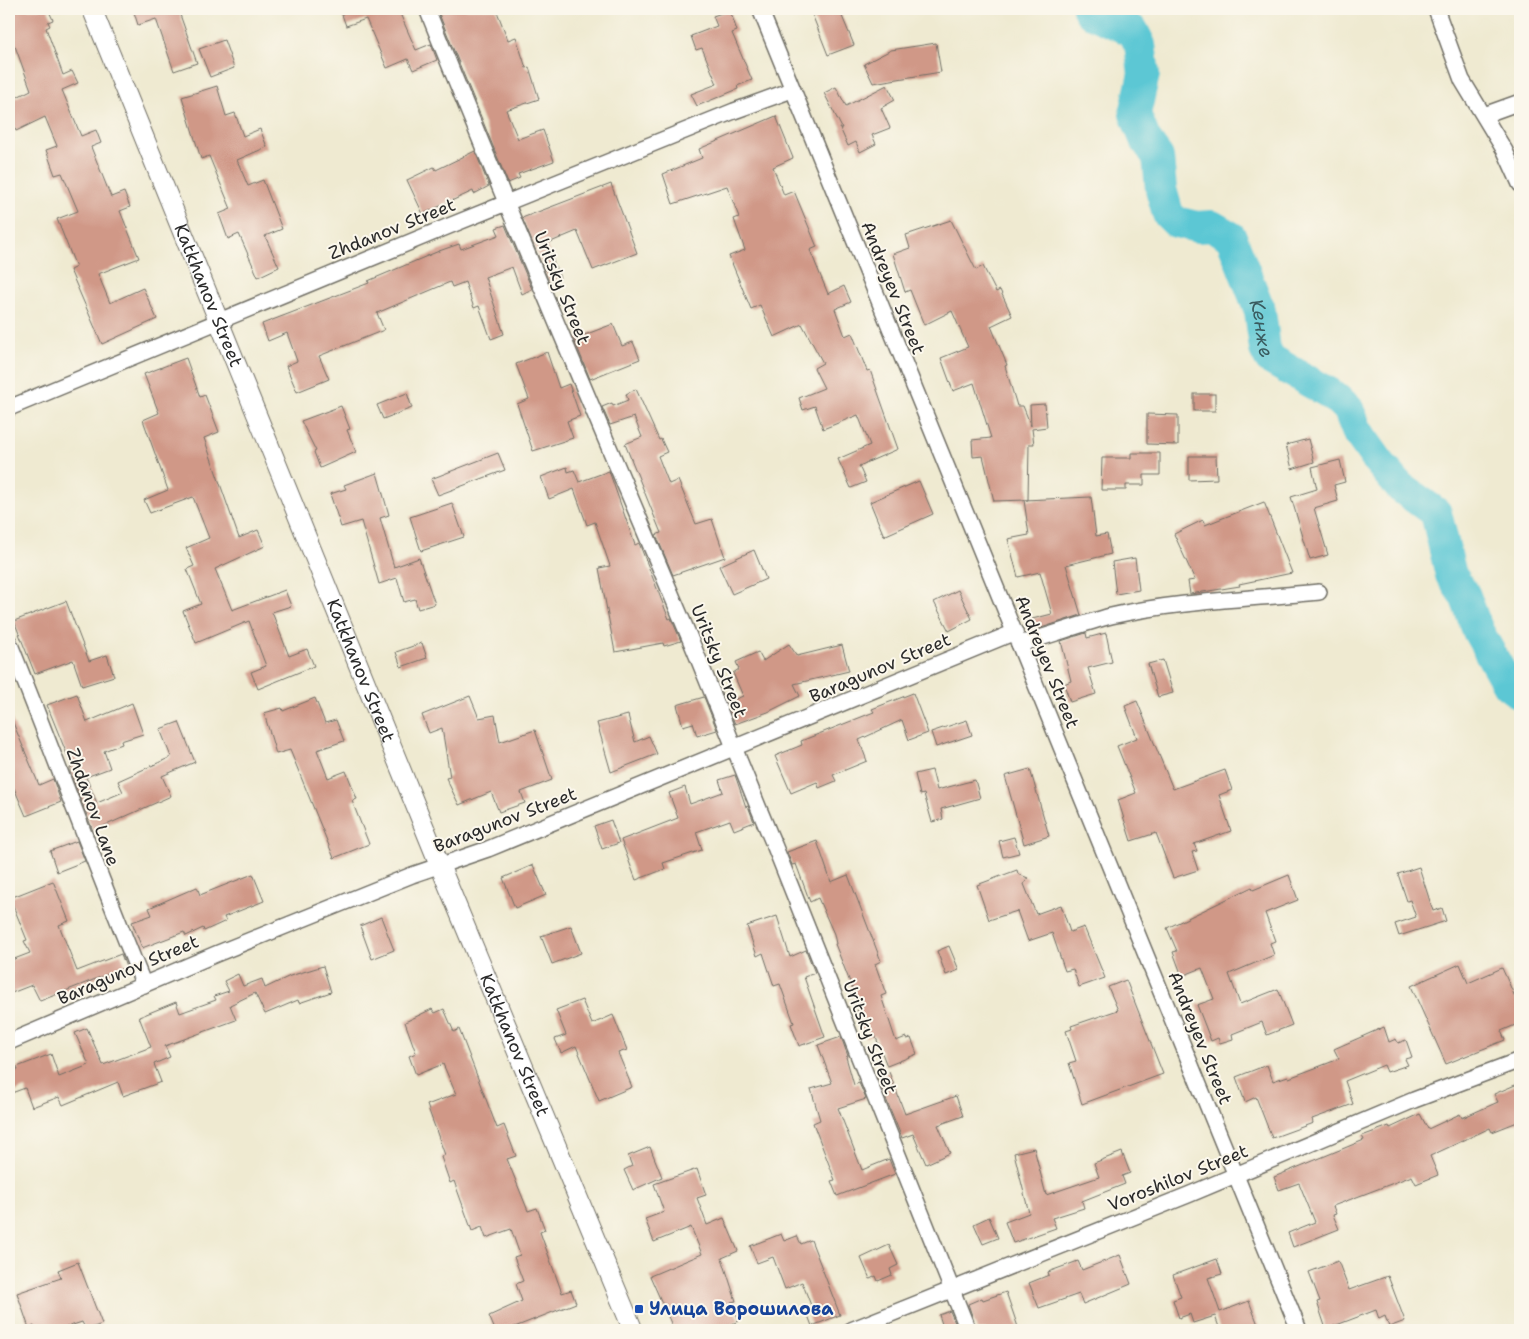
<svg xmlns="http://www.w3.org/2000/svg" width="1529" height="1339" font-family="'Shantell Sans',sans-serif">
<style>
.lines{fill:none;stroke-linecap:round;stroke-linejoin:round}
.river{stroke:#5bc7d4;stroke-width:32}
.building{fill:#d09887}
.minor-casing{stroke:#706e65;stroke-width:18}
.tertiary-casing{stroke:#706e65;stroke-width:21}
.minor{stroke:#fff;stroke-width:15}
.tertiary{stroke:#fff;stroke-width:19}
.transit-dot{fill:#1a4fb4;stroke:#fbf7ec;stroke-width:2}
.labels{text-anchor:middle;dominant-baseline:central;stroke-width:4;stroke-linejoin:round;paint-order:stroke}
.street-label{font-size:18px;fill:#2b2b2b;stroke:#fbf7ec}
.transit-label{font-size:18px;font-weight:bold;fill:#164399;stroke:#fbf7ec;text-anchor:start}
.water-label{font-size:19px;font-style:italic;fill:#395a5e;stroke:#fbf7ec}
</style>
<rect width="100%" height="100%" fill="#fbf7ec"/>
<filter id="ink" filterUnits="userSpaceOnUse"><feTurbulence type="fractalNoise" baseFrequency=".02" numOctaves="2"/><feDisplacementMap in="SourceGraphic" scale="10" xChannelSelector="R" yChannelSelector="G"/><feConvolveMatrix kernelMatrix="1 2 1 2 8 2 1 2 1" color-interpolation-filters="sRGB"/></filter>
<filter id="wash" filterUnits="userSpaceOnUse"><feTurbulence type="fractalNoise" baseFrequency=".0096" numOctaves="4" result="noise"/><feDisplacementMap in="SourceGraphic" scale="20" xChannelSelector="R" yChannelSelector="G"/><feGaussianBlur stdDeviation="1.12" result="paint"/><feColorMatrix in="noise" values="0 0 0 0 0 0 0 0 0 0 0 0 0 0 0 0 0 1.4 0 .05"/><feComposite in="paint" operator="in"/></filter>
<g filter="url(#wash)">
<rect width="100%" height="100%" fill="#efead1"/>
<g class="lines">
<path class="river" id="s1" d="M1088 9 1090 12 1133 31 1140 45 1144 74 1135 114 1145 139 1158 157 1161 189 1168 214 1176 222 1197 227 1212 226 1231 237 1260 311 1265 349 1270 359 1329 393 1348 408 1357 431 1378 461 1400 487 1436 513 1451 575 1465 596 1478 631 1508 685 1520 694"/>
</g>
<g id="blocks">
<g class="building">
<path d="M9 9H48L53 20 48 22 50 26 46 28 63 75 72 71 78 83 62 90 81 136 96 130 101 143 91 147 111 197 124 192 130 207 120 211 139 258 98 274 110 303 143 288 157 319 102 344 70 270 76 267 57 219 78 211 62 173 55 175 46 150 57 146 45 117 16 131 9 115V101L31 90 15 46 9 48Z"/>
<path d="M133 9H178L197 63 174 71 156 19 138 25Z"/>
<path d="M340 9H398L416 50 431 44 437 60 413 70 408 59 387 68 366 19 346 26Z"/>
<path d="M437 9H496L508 40 516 37 526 68 529 67 539 99 506 110 518 139 543 130 554 161 518 174 520 178 508 183Z"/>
<path d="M810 9H839L854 45 828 55Z"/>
<path d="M730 10 737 31 732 33 752 80 737 86 738 89 697 106 691 94 717 84 702 48 696 50 691 36 717 26 713 16Z"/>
<path d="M224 40 234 68 210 77 199 49Z"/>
<path d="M936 43 941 72 873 83 864 64 891 50Z"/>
<path d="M887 85 895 100 881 108 890 128 872 135 876 144 860 152 856 142 848 146 840 128H842L824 93 836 87 846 106Z"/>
<path d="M217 86 226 116 235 113 243 136 260 129 267 147 237 160 248 186 263 180 282 229 265 236 279 267 258 277 239 234 228 239 219 214 231 209 209 156 201 159 182 97Z"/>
<path d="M776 116 793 158 773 167 784 195 794 191 817 247 810 250 828 294 844 286 851 302 835 309 845 336 852 333 867 371 870 370 898 449 859 466 866 482 851 488 838 459 870 445 858 415 823 429 815 406 803 410 799 398 824 388 814 368 823 363 802 324 774 337 760 305 751 309 729 256 745 250 734 219 739 217 727 186 673 204 663 174 702 158 699 149Z"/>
<path d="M475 151 489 186 474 194 473 191 423 214 407 180 434 167 436 170Z"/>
<path d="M611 184 637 253 593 270 577 231 546 244 560 278 549 282 522 218Z"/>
<path d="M951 220 976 270 983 266 996 292 1000 290 1012 316 991 326 1007 365 1005 366 1017 406H1023L1031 426 1030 405 1045 404 1047 427 1032 429 1034 444H1029L1028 500 994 501 983 456 973 457 972 440 991 438 974 383 953 391 941 358 968 347 952 311 924 325 910 290 905 292 893 254 910 248 906 235Z"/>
<path d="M505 225 532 289 522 294 512 267 485 277 504 334 491 339 479 306 474 308 465 282 452 287 450 282 377 313 384 330 319 356 329 379 297 392 286 366 297 361 287 333 268 341 262 324 369 283 368 281 439 251 459 244 461 249 499 235 496 228Z"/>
<path d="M613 324 622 346 633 342 640 359 590 379 574 339Z"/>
<path d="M547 352 559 388 569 384 580 416 567 421 573 438 533 451 517 404 529 399 516 364Z"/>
<path d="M186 358 200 397 205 395 219 432 204 438 239 538 258 530 265 546 215 569 232 610 285 590 291 606 272 612 289 656 307 649 314 666 258 689 251 672 266 666 249 621 196 643 183 611 201 604 187 569 194 566 186 548 209 538 193 497 150 513 144 500 168 490 143 420 159 413 144 374Z"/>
<path d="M636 389 659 440 661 439 667 452 658 456 669 484 678 480 696 524 712 519 725 557 673 575 656 535 661 533 625 444 642 437 634 417 610 425 602 407 612 403 613 406 628 400 626 394Z"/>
<path d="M407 393 412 408 383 419 377 405Z"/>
<rect x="1194" y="394" width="21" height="17"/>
<path d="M341 406 350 429 347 430 356 452 320 468 314 452 316 451 301 421Z"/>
<path d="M1147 414 1178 415V445L1147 444Z"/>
<path d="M1308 439 1314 462 1292 469 1286 445Z"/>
<path d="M498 453 505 470 438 495 431 479Z"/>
<path d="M1131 453H1160V475H1144V485H1126V490H1101L1102 458H1131Z"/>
<path d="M1189 456H1216L1217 479 1189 480Z"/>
<path d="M1340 460 1345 482 1334 485 1338 501 1314 508 1328 555 1310 560 1291 497 1317 489 1312 467Z"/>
<path d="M567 467 568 472 574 470 579 482 609 471 635 545 639 543 669 619 671 618 681 641 664 646 663 643 615 652 599 568 610 566 595 522 587 525 574 489 549 499 541 477Z"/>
<path d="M377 473 389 515 380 518 394 567 419 558 435 604 418 609 415 599 404 602 397 578 379 584 361 521 341 527 330 494 346 489 344 485Z"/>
<path d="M919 481 933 514 884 536 870 502Z"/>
<path d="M1091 497 1096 536 1107 534 1111 554 1066 565 1081 615 1035 630 1032 619 1052 614 1040 572 1018 577 1008 539 1029 535 1024 500Z"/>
<path d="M1264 502 1292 573 1239 584 1240 586 1190 594 1188 581 1195 580 1174 534 1203 520 1205 525Z"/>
<path d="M452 503 464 537 421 551 410 517Z"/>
<path d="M754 550 766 579 732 594 719 566Z"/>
<path d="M1135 558 1139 590 1116 594 1112 562Z"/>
<path d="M958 590 972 619 949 631 934 602Z"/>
<path d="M66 601 89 661 107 655 114 676 82 686 73 660 35 674 14 621Z"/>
<path d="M1086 633 1087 638 1106 633 1112 662 1088 668 1096 694 1070 702 1064 684 1071 681 1061 641Z"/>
<path d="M422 643 427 658 401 667 396 652Z"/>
<path d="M789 644 797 656 842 645 849 671 794 684 800 696 768 712 735 724 726 703 743 696 733 673 739 669 736 662 758 652 763 661Z"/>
<path d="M1163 660 1173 693 1158 697 1148 664Z"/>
<path d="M913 693 928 733 909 740 902 720 859 740 867 761 833 775 836 781 819 788 817 782 791 793 775 756 802 745 801 741 874 712 872 709Z"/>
<path d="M77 694 87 722 132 703 143 734 121 741 122 744 104 751 110 768 86 777 97 803 123 792 118 781 171 757 160 729 179 722 195 762 162 776 171 796 93 831 70 772V768L72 767 47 705Z"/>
<path d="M470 696 479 718 495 715 500 742 535 730 552 780 521 792 525 803 499 812 491 792 459 805 446 778 450 777 442 728 429 733 422 715Z"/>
<path d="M704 697 717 730 697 736 693 723 683 726 677 705Z"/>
<path d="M315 698 325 723 336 720 344 741 317 750 328 778 346 771 357 799 352 801 369 844 334 858 290 750 276 754 264 713 282 708 283 711Z"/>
<path d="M1137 701 1173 789 1225 770 1232 790 1219 795 1231 831 1194 844 1197 851 1192 852 1198 870 1173 878 1156 833 1131 841 1118 800 1136 793 1117 746 1137 738 1125 706Z"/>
<path d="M9 713 39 785 53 779 61 802 26 816 14 788 9 790Z"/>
<path d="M628 715 635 742 649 736 657 754 611 772 597 723Z"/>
<path d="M967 720 972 735 936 747 931 732Z"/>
<path d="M1030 769 1049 836 1024 844 1005 776Z"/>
<path d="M932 770 937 790 975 780 980 798 941 809 943 819 932 822 924 794 920 795 915 774Z"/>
<path d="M735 775 746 807 748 806 754 822 734 830 730 820 696 832 702 850 663 863 665 869 636 880 621 840 678 818 669 793 685 787 690 804 723 792 719 780Z"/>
<path d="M611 820 619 843 602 849 594 826Z"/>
<path d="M1014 837 1019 853 1003 857 999 841Z"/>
<path d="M77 841 85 861 57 872 50 851Z"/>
<path d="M817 841 831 882 848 875 881 961 875 964 886 994 881 996 896 1041 906 1037 907 1039 911 1038 917 1054 887 1066 875 1035 865 1038 856 1011 861 1010 835 944H836L834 934 818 898 810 902 796 864 792 865 787 852Z"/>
<path d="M533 865 546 895 515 908 503 878Z"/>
<path d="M1419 867 1433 911 1442 908 1446 921 1399 936 1395 924 1416 917 1410 900 1407 901 1398 874Z"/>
<path d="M1017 870 1018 874 1028 878 1024 884 1036 914 1061 905 1070 932 1084 927 1105 978 1079 987 1073 969 1065 971 1052 933 1028 941 1017 911 989 920 977 885Z"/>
<path d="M253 874 264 901 224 917 226 921 204 931 203 928 186 936 184 932 142 948 132 922 152 915 149 908 197 887 200 895Z"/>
<path d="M1289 875 1298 900 1265 913 1275 941 1270 943 1274 955 1229 974 1240 1004 1278 989 1292 1025 1267 1035 1262 1022 1232 1034 1233 1039 1220 1043 1218 1038 1211 1041 1197 1005 1214 999 1202 968 1182 976 1173 952 1177 951 1167 928 1252 887 1253 890Z"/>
<path d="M53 881 69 921 59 925 77 971 121 954 126 967 40 1001 32 985 9 994V961L30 953 24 941 27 940 10 898Z"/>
<path d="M777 916 790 957 806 950 815 973 804 977 825 1037 799 1046 791 1024 794 1023 780 984 774 986 763 953 757 956 747 926Z"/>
<path d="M381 917 394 950 372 959 360 926Z"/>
<path d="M571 926 581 953 552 964 541 936Z"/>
<path d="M949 946 959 970 946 975 937 951Z"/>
<path d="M1460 964 1468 983 1502 968 1520 1008V1023L1501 1031 1505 1040 1446 1064 1411 986Z"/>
<path d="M323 966 331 992 299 1003 298 1000 265 1014 255 993 230 1005 236 1020 165 1046 170 1057 154 1064 161 1082 123 1096 118 1082 63 1105 59 1097 32 1107 25 1088 9 1094V1073L18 1070 17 1067 51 1054 59 1077 89 1065 75 1033 87 1028 103 1065 151 1047 139 1017 176 1002 180 1013 216 1000 214 996 229 991 224 981 238 974 243 986 262 979 265 988 290 976Z"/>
<path d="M1126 980 1163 1074 1082 1104 1069 1063 1076 1061 1066 1031 1072 1029 1071 1026 1118 1010 1108 987Z"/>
<path d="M582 1000 592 1024 613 1015 627 1050 618 1053 632 1087 599 1101 576 1046 561 1053 555 1039 566 1035 556 1010Z"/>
<path d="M432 1009 435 1013 444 1009 454 1032 459 1029 497 1128 504 1125 516 1156 507 1159 528 1211 537 1208 545 1230 540 1232 562 1293 571 1290 576 1303 507 1330H495L489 1316 522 1301 516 1284 523 1281 514 1257 520 1255 511 1229 486 1238 482 1227 472 1231 454 1181 450 1183 441 1157 445 1155 427 1105 456 1094 443 1064 416 1075 409 1056 416 1053 405 1022Z"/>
<path d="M1384 1027 1389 1042 1396 1039 1398 1043 1406 1040 1412 1057 1405 1059 1408 1065 1387 1072 1384 1065 1345 1081 1353 1104 1312 1119 1313 1123 1272 1138 1256 1097 1245 1102 1236 1077 1267 1065 1273 1081 1288 1076 1289 1078 1339 1059 1334 1049Z"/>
<path d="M841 1037 848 1056 846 1057 854 1085 859 1083 866 1099 838 1108 862 1170 889 1159 895 1174 837 1196 831 1181 835 1180 813 1123 820 1120 811 1089 832 1083 818 1045Z"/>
<path d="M889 1072 905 1114 956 1096 963 1116 938 1125 950 1153 926 1164 913 1134 902 1138 877 1077Z"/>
<path d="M1520 1083V1121L1492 1132 1490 1128 1430 1156 1438 1175 1416 1184 1412 1176 1333 1206 1336 1214 1333 1215 1339 1229 1293 1247 1288 1233 1315 1222 1299 1183 1279 1190 1274 1177 1364 1140 1362 1136 1389 1126 1390 1128 1420 1114 1428 1129 1460 1114 1462 1118 1498 1102 1494 1094Z"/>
<path d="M650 1147 662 1177 633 1190 624 1170 632 1166 628 1156Z"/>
<path d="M1034 1148 1046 1195 1099 1177 1094 1163 1122 1152 1130 1173 1122 1176 1125 1184 1082 1201 1084 1208 1052 1218 1056 1228 1013 1243 1005 1222 1029 1213 1014 1153Z"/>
<path d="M697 1169 706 1195 697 1198 707 1225 724 1218 738 1251 722 1258 736 1301 731 1302 739 1321 717 1330H674L650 1276 702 1254 691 1227 654 1242 645 1219 664 1212 654 1184Z"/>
<path d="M989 1217 998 1238 983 1244 974 1224Z"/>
<path d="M781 1234 784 1241 797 1236 801 1244 811 1240 840 1315 812 1326 806 1310 812 1308 802 1282 785 1289 773 1257 757 1263 750 1246Z"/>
<path d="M889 1245 898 1265 890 1269 892 1275 878 1281 876 1276 870 1279 861 1258Z"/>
<path d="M1120 1255 1131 1284 1083 1304 1079 1294 1039 1308 1029 1283 1049 1275 1048 1272 1078 1261 1082 1270Z"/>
<path d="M1217 1259 1222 1274 1208 1278 1220 1312 1249 1301 1260 1330H1220L1215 1316 1193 1323 1190 1314 1179 1318 1173 1300 1181 1297 1173 1275Z"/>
<path d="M1338 1261 1349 1290 1388 1276 1405 1321 1389 1327 1385 1316 1379 1319 1376 1310 1326 1329 1317 1302 1320 1301 1309 1272Z"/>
<path d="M78 1262 102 1324 86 1330 82 1322 58 1330H35L34 1326 29 1328 17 1293 61 1278 58 1270Z"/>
<path d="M1006 1292 1019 1330H977L968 1304 982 1298 983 1300Z"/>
<path d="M950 1311 958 1330H944L939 1315Z"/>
</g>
</g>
</g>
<g filter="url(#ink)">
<use href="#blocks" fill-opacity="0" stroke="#706e65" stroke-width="1"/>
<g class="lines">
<defs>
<g id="minor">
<path d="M427 9C508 212 595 413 680 615 713 692 742 770 775 847L968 1330"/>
<path d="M760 9 1299 1330"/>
<path d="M1436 9 1462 80 1505 151 1520 184"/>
<path d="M1484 115 1520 102"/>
<path d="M9 408 449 226 734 111 792 90"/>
<path d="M9 642C55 756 97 871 144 985"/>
<path d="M1019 644C1050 636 1080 624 1111 616 1178 601 1250 599 1319 592"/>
<path d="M9 1042 216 954 412 875 488 849 1015 632"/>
<path d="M851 1330 1188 1195 1414 1100 1520 1060"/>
</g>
<g id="tertiary">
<path id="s2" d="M92 9 440 866 633 1330"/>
</g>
</defs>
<use href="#minor" class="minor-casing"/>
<use href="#tertiary" class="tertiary-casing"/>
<use href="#minor" class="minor"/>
<use href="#tertiary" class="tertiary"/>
</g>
</g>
<rect class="transit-dot" x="634" y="1304" width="10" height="10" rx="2.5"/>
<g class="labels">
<g class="street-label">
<text transform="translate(392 229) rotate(-22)">Zhdanov Street</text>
<text transform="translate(562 288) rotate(68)">Uritsky Street</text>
<text transform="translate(893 288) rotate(68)">Andreyev Street</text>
<text stroke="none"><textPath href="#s2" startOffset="309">Katkhanov Street</textPath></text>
<text transform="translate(719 661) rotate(68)">Uritsky Street</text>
<text transform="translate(1047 662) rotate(68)">Andreyev Street</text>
<text transform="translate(880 668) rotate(-23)">Baragunov Street</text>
<text stroke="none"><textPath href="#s2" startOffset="714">Katkhanov Street</textPath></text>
<text transform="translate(93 807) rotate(70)">Zhdanov Lane</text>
<text transform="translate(505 820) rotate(-21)">Baragunov Street</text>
<text transform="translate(128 970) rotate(-23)">Baragunov Street</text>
<text transform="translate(870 1037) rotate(69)">Uritsky Street</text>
<text transform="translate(1200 1038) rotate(68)">Andreyev Street</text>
<text stroke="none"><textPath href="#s2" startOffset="1119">Katkhanov Street</textPath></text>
<text transform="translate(1178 1178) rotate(-22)">Voroshilov Street</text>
</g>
<g class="transit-label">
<text x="649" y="1309">Улица Ворошилова</text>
</g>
<g class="water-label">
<text stroke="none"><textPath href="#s1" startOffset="410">Кенже</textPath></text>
</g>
</g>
<rect width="1529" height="1339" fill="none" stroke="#fbf7ec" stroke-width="30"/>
</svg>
